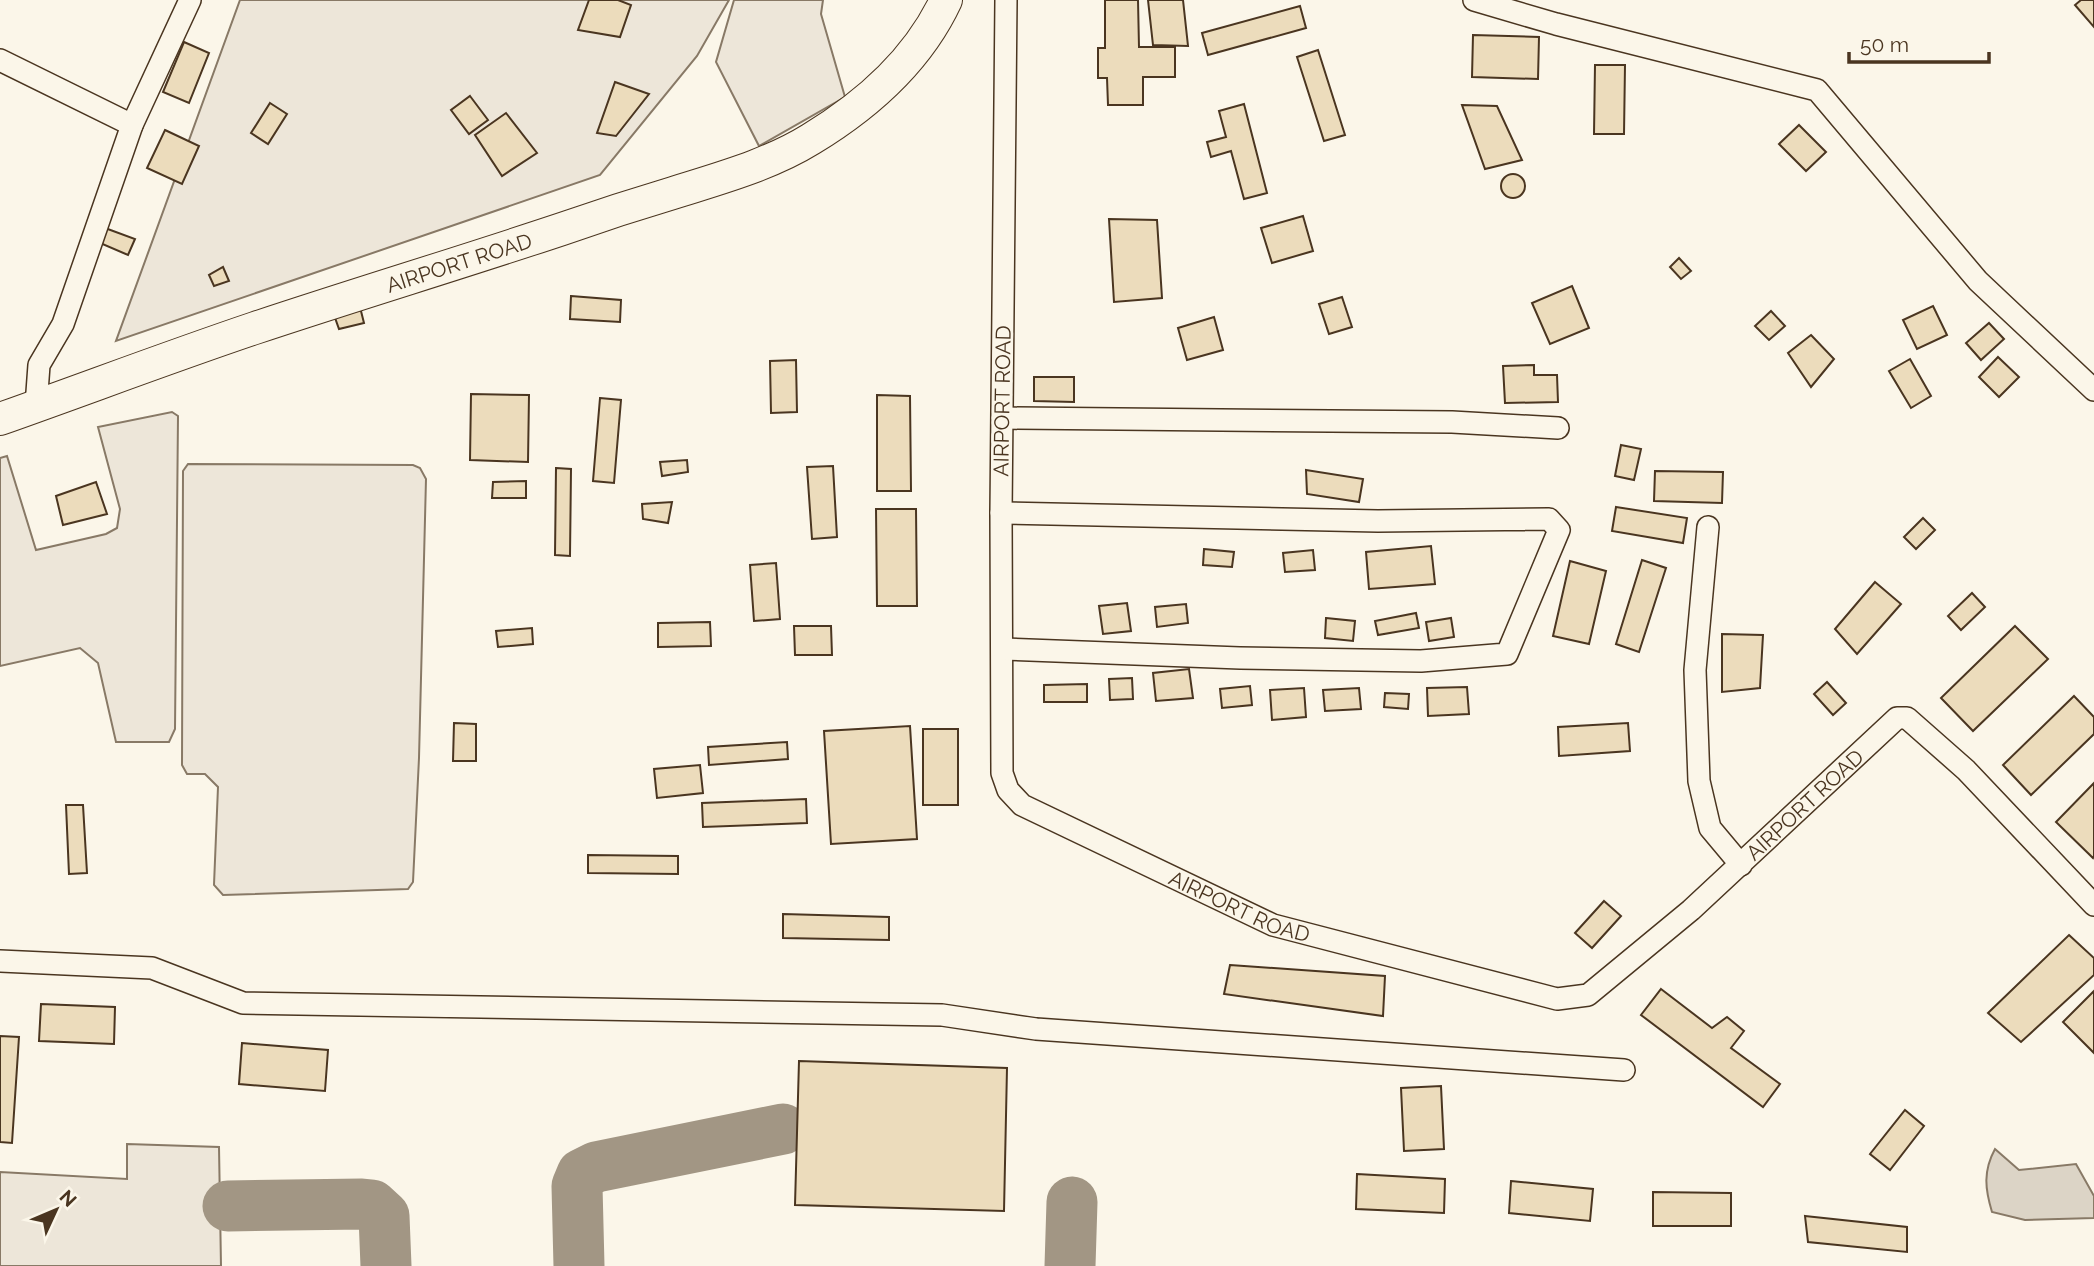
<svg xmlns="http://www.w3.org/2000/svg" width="2094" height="1266" font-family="Raleway,sans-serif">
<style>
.green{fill:#ede6d9;stroke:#887966;stroke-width:2}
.water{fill:#dcd4c6;stroke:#887966;stroke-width:2}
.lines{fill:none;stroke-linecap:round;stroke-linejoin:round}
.taxiway{stroke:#a29684;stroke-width:51}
.building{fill:#ecdcbc;stroke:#4a3520;stroke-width:2}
.minor-casing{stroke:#4a3520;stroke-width:24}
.highway-casing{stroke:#4a3520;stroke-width:34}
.minor{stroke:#fbf6e9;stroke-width:21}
.highway{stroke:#fbf6e9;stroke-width:32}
.labels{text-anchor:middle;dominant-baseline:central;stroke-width:5;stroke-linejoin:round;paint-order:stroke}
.street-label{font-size:21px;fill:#4a3520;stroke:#fbf6e9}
</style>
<rect width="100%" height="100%" fill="#fbf6e9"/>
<g class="green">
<path d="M240 0H729L697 56 600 175 116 341Z"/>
<path d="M734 0H823L821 14 845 97 759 146 716 62Z"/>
<path d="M172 412 178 416 175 729 169 742H116L98 663 80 648 0 666V458L7 456 36 550 106 534 117 528 120 509 98 427Z"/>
<path d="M188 464 413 465 420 468 426 479 419 758 413 882 408 889 223 895 214 885 218 787 205 774H187L182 765 183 471Z"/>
<path d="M127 1144 219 1147 221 1266H0V1172L127 1179Z"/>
</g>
<path class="water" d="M1995 1149 2019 1170 2076 1164 2094 1196V1218L2025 1220 1992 1212C1985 1189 1983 1171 1995 1149Z"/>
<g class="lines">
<g class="taxiway">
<path d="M228 1206 362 1204 372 1205 384 1216 386 1266"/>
<path d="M579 1266 577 1186 582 1174 596 1167 783 1129"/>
<path d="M1070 1266 1072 1202"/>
</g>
</g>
<g class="building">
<path d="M589 0H618L631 5 620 37 578 30Z"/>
<path d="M1105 0H1138L1139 47H1175V77H1143V105H1108L1107 78H1098V48H1105Z"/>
<path d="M1148 0H1183L1188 46 1153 45Z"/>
<path d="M2081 0H2094V27L2075 5Z"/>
<path d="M1300 6 1306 28 1208 55 1202 33Z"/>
<path d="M1473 35 1539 37 1538 79 1472 77Z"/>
<path d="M184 42 209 53 189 103 163 92Z"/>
<path d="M1318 50 1345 135 1324 141 1297 57Z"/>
<path d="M1595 65H1625L1624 134H1594Z"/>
<path d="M615 82 649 94 616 136 597 133Z"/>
<path d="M470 96 488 120 469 134 451 110Z"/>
<path d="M270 103 287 114 268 144 251 133Z"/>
<path d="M1244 104 1267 193 1244 199 1231 151 1211 157 1207 142 1226 137 1219 111Z"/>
<path d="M1462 105 1497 106 1522 160 1485 169Z"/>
<path d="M506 113 537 153 502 176 475 135Z"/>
<path d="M1799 125 1826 152 1806 171 1779 144Z"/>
<path d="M165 130 199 146 182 184 147 168Z"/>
<circle cx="1513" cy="186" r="12"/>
<path d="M1303 216 1313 251 1272 263 1261 228Z"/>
<path d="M1109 219 1157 220 1162 298 1114 302Z"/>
<path d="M105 228 135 239 128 255 100 243Z"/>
<path d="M1679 258 1691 271 1681 279 1670 267Z"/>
<path d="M223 267 229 281 214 286 209 275Z"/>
<path d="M1572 286 1589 328 1550 344 1532 303Z"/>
<path d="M571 296 621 300 620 322 570 319Z"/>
<path d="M1342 297 1352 327 1329 334 1319 304Z"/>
<path d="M359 303 364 323 339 329 333 312Z"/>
<path d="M1933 306 1947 335 1917 349 1903 320Z"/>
<path d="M1771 311 1785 326 1769 340 1755 326Z"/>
<path d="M1214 317 1223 350 1187 360 1178 328Z"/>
<path d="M1989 323 2004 339 1981 360 1966 343Z"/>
<path d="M1811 335 1834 359 1811 387 1788 353Z"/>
<path d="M1998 357 2019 377 1999 397 1979 377Z"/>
<path d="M1910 359 1931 396 1911 408 1889 371Z"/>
<path d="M796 360 797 412 771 413 770 361Z"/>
<path d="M1534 365V375H1557L1558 402 1505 403 1503 366Z"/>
<path d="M1034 377H1074V402L1034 401Z"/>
<path d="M471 394 529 395 528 462 470 460Z"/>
<path d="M877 395 910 396 911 491H877Z"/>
<path d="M600 398 621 400 614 483 593 481Z"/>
<path d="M1621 445 1641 449 1634 480 1615 476Z"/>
<path d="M687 460 688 472 662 476 660 462Z"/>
<path d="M833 466 837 537 812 539 807 467Z"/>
<path d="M556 468 571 469 570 556 555 555Z"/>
<path d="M1306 470 1363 479 1359 502 1307 494Z"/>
<path d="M1655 471 1723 472 1722 503 1654 501Z"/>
<path d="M526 481V498H492L493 482Z"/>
<path d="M96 482 107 514 63 525 56 496Z"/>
<path d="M672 502 668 523 643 519 642 504Z"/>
<path d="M1616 507 1687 518 1683 543 1612 531Z"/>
<path d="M876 509H916L917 606H877Z"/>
<path d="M1923 518 1935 530 1916 549 1904 537Z"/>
<path d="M1431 546 1435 584 1369 589 1366 552Z"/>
<path d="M1204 549 1234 552 1232 567 1203 565Z"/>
<path d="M1313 550 1315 570 1285 572 1283 553Z"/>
<path d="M1642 560 1666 568 1639 652 1616 644Z"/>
<path d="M1570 561 1606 571 1589 644 1553 636Z"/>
<path d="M776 563 780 619 754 621 750 565Z"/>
<path d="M1875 582 1901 604 1857 654 1835 629Z"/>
<path d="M1972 593 1985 607 1961 630 1948 616Z"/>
<path d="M1127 603 1131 631 1103 634 1099 606Z"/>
<path d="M1186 604 1188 623 1157 627 1155 607Z"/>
<path d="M1416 613 1419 628 1378 635 1375 621Z"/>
<path d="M1326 618 1355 621 1353 641 1325 638Z"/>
<path d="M1451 618 1454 637 1429 641 1426 622Z"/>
<path d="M710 622 711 646 658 647V623Z"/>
<path d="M794 626H831L832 655H795Z"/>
<path d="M2015 626 2048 659 1973 731 1941 698Z"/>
<path d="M532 628 533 644 498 647 496 631Z"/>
<path d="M1722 634 1763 635 1760 688 1722 692Z"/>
<path d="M1189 669 1193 698 1156 701 1153 673Z"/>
<path d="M1132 678 1133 699 1110 700 1109 679Z"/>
<path d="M1827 682 1846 703 1833 715 1814 694Z"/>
<path d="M1087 684V702H1044V685Z"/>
<path d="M1250 686 1252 705 1222 708 1220 689Z"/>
<path d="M1467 687 1469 714 1428 716 1427 688Z"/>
<path d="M1304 688 1306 717 1272 720 1270 690Z"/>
<path d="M1359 688 1361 709 1325 711 1323 690Z"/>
<path d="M1385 693 1409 694 1408 709 1384 707Z"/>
<path d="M2074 696 2094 717V734L2031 795 2003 765Z"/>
<path d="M454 723 476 724V761H453Z"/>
<path d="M1628 723 1630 751 1559 756 1558 727Z"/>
<path d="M910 726 917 839 831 844 824 731Z"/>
<rect x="923" y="729" width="35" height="76"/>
<path d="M787 742 788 759 709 765 708 747Z"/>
<path d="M700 765 703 793 657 798 654 769Z"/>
<path d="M2094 783V856L2093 858 2056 822Z"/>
<path d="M806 799 807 823 703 827 702 803Z"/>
<path d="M66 805H83L87 873 69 874Z"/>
<path d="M588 855 678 856V874L588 873Z"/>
<path d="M1604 901 1621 916 1592 948 1575 933Z"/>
<path d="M783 914 889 917V940L783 938Z"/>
<path d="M2069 935 2094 958V975L2021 1042 1988 1013Z"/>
<path d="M1230 965 1385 976 1383 1016 1224 994Z"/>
<path d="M1661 989 1712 1028 1727 1017 1744 1031 1731 1048 1780 1084 1763 1107 1641 1015Z"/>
<path d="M2094 991V1053L2063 1022Z"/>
<path d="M41 1004 115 1007 114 1044 39 1041Z"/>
<path d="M0 1036 19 1037 12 1143 0 1142Z"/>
<path d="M242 1043 328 1050 325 1091 239 1084Z"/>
<path d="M799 1061 1007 1068 1004 1211 795 1205Z"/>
<path d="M1441 1086 1444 1149 1404 1151 1401 1088Z"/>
<path d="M1905 1110 1924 1126 1890 1170 1870 1154Z"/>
<path d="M1357 1174 1445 1179 1444 1213 1356 1209Z"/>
<path d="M1511 1181 1593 1189 1590 1221 1509 1213Z"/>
<path d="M1653 1192 1731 1193V1226H1653Z"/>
<path d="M1805 1216 1907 1227V1252L1808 1242Z"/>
</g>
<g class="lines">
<defs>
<g id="minor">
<path id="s1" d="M1006 0 1001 513 1002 773 1008 790 1022 805 1273 925 1557 999 1588 995 1691 910 1897 718H1907L1966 770 2094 905"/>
<path d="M1474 0 1556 24 1817 90 1978 281 2094 390"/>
<path d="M0 60 132 125"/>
<path d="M36 406 39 365 63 324 132 125 190 0"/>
<path d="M1002 418 1452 422 1558 428"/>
<path d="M1001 513 1378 521 1549 519 1559 530 1507 654 1421 661 1240 658 1003 649"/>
<path d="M1708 527 1695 670 1699 781 1710 828 1741 865"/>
<path d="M0 961 152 968 243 1003 942 1015 1036 1029 1624 1070"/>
</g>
<g id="highway">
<path id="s2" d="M0 419C85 389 169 357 255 328 357 294 460 263 562 229 599 216 636 204 673 193 720 178 769 165 811 139 867 105 918 60 946 0"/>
</g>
</defs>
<use href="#minor" class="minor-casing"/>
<use href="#highway" class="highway-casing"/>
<use href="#minor" class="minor"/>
<use href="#highway" class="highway"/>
</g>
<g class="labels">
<g class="street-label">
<text stroke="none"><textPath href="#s2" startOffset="485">AIRPORT ROAD</textPath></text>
<text transform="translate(1002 401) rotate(-89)">AIRPORT ROAD</text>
<text stroke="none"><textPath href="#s1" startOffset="1703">AIRPORT ROAD</textPath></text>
<text stroke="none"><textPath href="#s1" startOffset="1052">AIRPORT ROAD</textPath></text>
</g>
</g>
<g transform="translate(56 1210) rotate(46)" stroke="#fbf6e9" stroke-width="5" paint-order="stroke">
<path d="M0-5L12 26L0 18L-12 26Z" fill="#4a3520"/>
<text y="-10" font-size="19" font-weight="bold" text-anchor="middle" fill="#4a3520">N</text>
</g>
<path d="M1849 52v10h140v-10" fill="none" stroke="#4a3520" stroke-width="3.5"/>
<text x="1860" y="52" font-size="21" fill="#4a3520" stroke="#fbf6e9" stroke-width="5" paint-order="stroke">50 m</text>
</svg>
